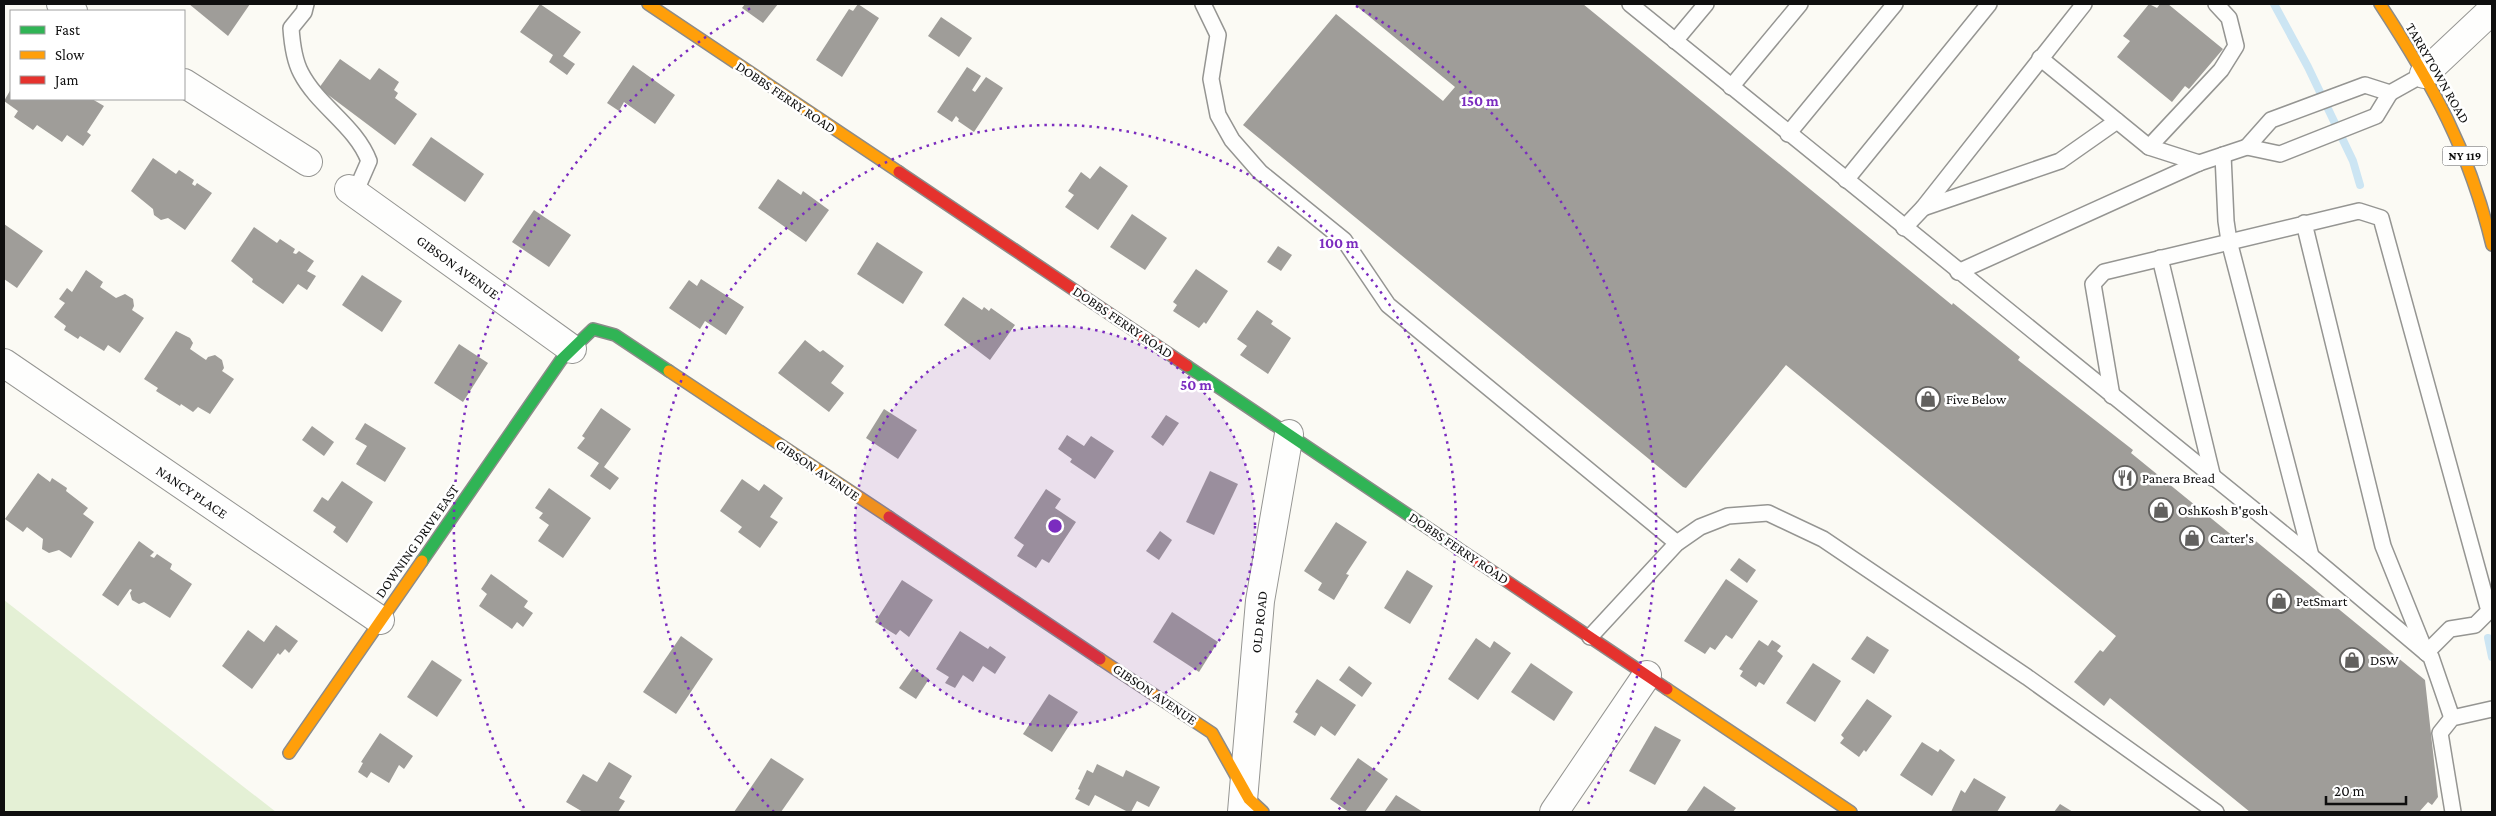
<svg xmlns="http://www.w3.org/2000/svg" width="2496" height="816" font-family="'Crimson Pro',serif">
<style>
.green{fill:#e4f0d5}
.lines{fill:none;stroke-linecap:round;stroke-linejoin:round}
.stream{stroke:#cce5f3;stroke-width:8}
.building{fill:#9f9d99}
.lane-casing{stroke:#959592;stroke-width:18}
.street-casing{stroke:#959592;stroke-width:30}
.fast-casing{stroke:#8c8b89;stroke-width:14}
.slow-casing{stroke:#8c8b89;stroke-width:14}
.jam-casing{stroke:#8c8b89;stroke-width:14}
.lane{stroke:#fefefd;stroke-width:15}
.street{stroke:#fefefd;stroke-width:28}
.fast{stroke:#30b455;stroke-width:11}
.slow{stroke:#ff9f0a;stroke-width:11}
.jam{stroke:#e5322d;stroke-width:11}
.ring{fill:none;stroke:#7b2cbf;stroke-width:2.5;stroke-dasharray:2.5 5}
.labels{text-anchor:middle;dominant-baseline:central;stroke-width:5;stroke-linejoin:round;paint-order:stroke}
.shield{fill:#fff;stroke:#575757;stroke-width:1}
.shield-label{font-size:12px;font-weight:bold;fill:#0f0f0f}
.street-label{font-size:14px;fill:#0f0f0f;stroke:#fff}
.poi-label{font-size:14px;fill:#0f0f0f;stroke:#fff;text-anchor:start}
.centre{fill:#7b2cbf;stroke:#fff;stroke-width:2.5}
.ring-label{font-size:15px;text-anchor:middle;font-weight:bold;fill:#7b2cbf;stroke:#fff;stroke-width:5;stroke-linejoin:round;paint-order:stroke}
</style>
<rect width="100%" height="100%" fill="#fbfaf4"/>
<path class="green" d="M4 600 276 812H4Z"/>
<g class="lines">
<g class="stream">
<path d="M2274 4 2308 67 2353 161 2360 185"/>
<path d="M2488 638 2492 657"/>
</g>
</g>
<g class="building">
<path d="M189 4H250L228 36Z"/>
<path d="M540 4 581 32 563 56 575 64 567 75 549 62 553 55 520 32Z"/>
<path d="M745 4H778L763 23 742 8Z"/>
<path d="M858 4 879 18 842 77 816 60 849 9 853 11Z"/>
<path d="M1354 4H1583L1952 305 1953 303 2020 357 2018 360 2133 450 2131 453 2239 541 2246 533 2425 680 2438 797 2432 805 2428 802 2419 812H2250L2110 698 2104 706 2074 682 2100 650 2103 652 2116 636 1786 365 1686 488 1683 487 1243 125 1336 14 1443 101 1455 87Z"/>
<path d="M2149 4 2157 8 2160 4H2168L2223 49 2189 89 2185 86 2172 102 2117 57 2130 41 2123 36Z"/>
<path d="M941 17 972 38 959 57 928 36Z"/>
<path d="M340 59 370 80 379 68 399 82 394 90 398 93 395 98 417 114 395 145 319 88Z"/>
<path d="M633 65 675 95 655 124 624 102 619 111 607 103Z"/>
<path d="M967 67 981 76 972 90 975 92 986 77 1003 88 974 132 958 121 959 119 956 116 952 122 937 112Z"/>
<path d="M11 89V99H92L104 106 87 132 91 135 83 146 67 135 62 142 37 125 33 130 14 117 18 111 4 101Z"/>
<path d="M431 137 484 174 465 202 412 165Z"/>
<path d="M153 158 176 174 179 170 194 180 192 184 195 186 197 183 212 193 185 230 168 218 161 220 154 215 153 209 131 191Z"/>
<path d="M1100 166 1128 186 1098 230 1065 207 1074 195 1068 191 1081 172 1090 179Z"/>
<path d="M778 179 801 195 803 191 829 210 806 242 758 208Z"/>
<path d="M534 210 571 235 549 267 512 242Z"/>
<path d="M1132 214 1167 238 1145 270 1110 247Z"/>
<path d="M4 224 43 251 17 288 4 279Z"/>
<path d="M254 227 277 243 280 239 295 249 293 253 296 254 299 251 314 261 307 271 316 276 307 290 298 284 283 304 252 282 253 279 231 261Z"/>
<path d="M877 242 923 272 903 304 857 274Z"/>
<path d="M1278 246 1292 255 1281 271 1267 262Z"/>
<path d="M1196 269 1228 291 1206 324 1204 322 1199 328 1173 311 1177 305 1173 302Z"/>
<path d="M86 270 103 282 100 287 116 298 125 294 133 299 134 306 132 310 144 318 120 353 108 345 104 351 80 336 78 339 64 330 66 326 54 317 65 303 59 299 67 288 72 292Z"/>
<path d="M362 275 402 301 382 332 342 305Z"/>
<path d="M701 279 744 307 726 335 705 321 700 329 669 308 689 280 697 286Z"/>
<path d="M963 297 982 310 984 307 989 311 991 308 1015 325 990 360 944 325Z"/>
<path d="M1257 310 1273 321 1271 324 1291 338 1268 374 1240 355 1247 346 1237 339Z"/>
<path d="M176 331 190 338 193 343 190 349 206 360 208 357 215 355 222 360 224 368 222 371 234 379 210 414 198 407 193 412 181 404 180 406 156 391 158 388 144 379Z"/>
<path d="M805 340 820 352 823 350 844 366 831 383 844 393 829 412 778 373Z"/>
<path d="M459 344 488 363 463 402 434 383Z"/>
<path d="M601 408 631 429 604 467 619 478 610 490 590 476 599 463 577 448 585 438 582 436Z"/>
<path d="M884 409 917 430 898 459 866 438Z"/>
<path d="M1166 415 1179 423 1163 446 1151 437Z"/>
<path d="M365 423 406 448 385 482 356 464 367 446 355 439Z"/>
<path d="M312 426 334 442 324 456 302 440Z"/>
<path d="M1067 435 1084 446 1091 436 1114 451 1095 479 1070 462 1072 459 1058 449Z"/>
<path d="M1210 471 1238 484 1214 535 1186 522Z"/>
<path d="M38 473 50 482 52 478 67 488 66 491 88 508 83 514 94 522 71 558 59 550 49 553 42 549 43 539 27 527 23 532 5 519Z"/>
<path d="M742 479 759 491 764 484 783 498 770 517 778 522 760 548 738 532 742 527 720 511Z"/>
<path d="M342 481 373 502 347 543 333 532 336 527 313 511 322 497 328 501Z"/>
<path d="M549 488 591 518 563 558 538 541 549 525 539 518 543 513 535 508Z"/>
<path d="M1046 489 1061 499 1055 508 1076 522 1049 563 1042 559 1036 568 1017 556 1024 545 1014 538Z"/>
<path d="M1336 522 1367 542 1346 574 1349 575 1334 600 1318 590 1322 583 1304 571Z"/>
<path d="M1160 531 1172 540 1159 560 1146 551Z"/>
<path d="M139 541 154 552 150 556 154 558 157 554 172 564 170 569 192 584 170 618 144 602 139 604 132 600 130 593 132 590 130 589 118 606 102 595Z"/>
<path d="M1739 558 1756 570 1747 583 1730 570Z"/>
<path d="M1407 570 1433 586 1410 624 1384 608Z"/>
<path d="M491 574 528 601 524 607 533 613 523 627 517 622 512 629 479 606 487 594 481 589Z"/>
<path d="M1726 579 1758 601 1732 639 1726 635 1715 650 1710 647 1705 654 1684 641Z"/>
<path d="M902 580 933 600 909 637 900 630 896 635 875 622Z"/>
<path d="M1172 612 1218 642 1199 672 1153 642Z"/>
<path d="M276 625 298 641 289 653 285 649 280 655 278 653 252 689 222 666 248 630 264 642Z"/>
<path d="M960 631 988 649 990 646 1006 657 995 674 983 666 973 682 963 675 955 688 945 683 949 677 936 669Z"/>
<path d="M681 636 713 659 676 714 643 692Z"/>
<path d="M1867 636 1889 650 1874 674 1851 659Z"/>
<path d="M1476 638 1490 648 1494 641 1511 653 1478 700 1448 679Z"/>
<path d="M1759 640 1768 646 1772 640 1781 646 1777 651 1783 656 1764 685 1759 682 1756 687 1740 676 1743 671 1739 669Z"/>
<path d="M432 660 462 680 437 717 407 697Z"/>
<path d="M1531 663 1573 692 1554 721 1511 692Z"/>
<path d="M1813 663 1841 681 1815 722 1786 703Z"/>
<path d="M1349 666 1372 683 1362 697 1339 680Z"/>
<path d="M913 668 929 679 916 699 899 688Z"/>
<path d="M1317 679 1356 705 1335 736 1321 726 1315 736 1293 722 1298 714 1295 712Z"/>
<path d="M1049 694 1078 712 1052 752 1023 734Z"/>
<path d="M1867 699 1892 716 1866 752 1864 750 1859 757 1840 743 1844 738 1841 735Z"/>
<path d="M1655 726 1681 740 1655 785 1629 771Z"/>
<path d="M380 733 413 756 404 769 399 765 389 783 371 772 367 778 358 772 363 763 361 762Z"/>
<path d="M1922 742 1938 752 1940 749 1955 760 1932 796 1900 775Z"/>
<path d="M771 758 804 779 781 812H734Z"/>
<path d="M1358 758 1388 779 1365 812H1349L1330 799Z"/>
<path d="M609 762 632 776 619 798 625 801 618 812H583L566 802 583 774 597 782Z"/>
<path d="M1097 764 1123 777 1126 770 1160 787 1149 807 1137 801 1131 812H1128L1095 795 1089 806 1075 799 1080 790 1078 789 1087 770 1093 773Z"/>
<path d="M1974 778 2006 797 1997 812H1951L1961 790 1965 793Z"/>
<path d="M1704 786 1736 808 1733 812H1686Z"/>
<path d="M1396 795 1423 812H1384Z"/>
<path d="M2060 804 2073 812H2054Z"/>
</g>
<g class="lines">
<defs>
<g id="lane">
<path d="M306 4 304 12 291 28C292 43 294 60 301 73 318 106 356 126 369 161L355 193"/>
<path d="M1203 4 1218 35 1211 79 1218 115 1232 140 1260 172 1344 240 1388 305 1677 543"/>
<path d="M1630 4 2311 556 2431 657 2452 718"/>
<path d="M1675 41 1706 4"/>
<path d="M2040 58 2149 147 2199 163"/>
<path d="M2365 85 2390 93 2376 116 2280 154 2247 147 2271 120Z"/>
<path d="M1731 87 1800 4"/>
<path d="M2390 93 2424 74"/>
<path d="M1788 134 1895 4"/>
<path d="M2149 147 2221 70 2236 46 2229 18 2216 4"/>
<path d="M2223 155 2226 221 2229 241 2311 556"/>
<path d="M1846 180 1989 4"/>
<path d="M1923 208 2060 161 2117 121"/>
<path d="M1904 228 1923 208 2084 4"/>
<path d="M2160 258 2213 478"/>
<path d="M1958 272 2199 163 2247 147"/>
<path d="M2112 396 2093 284 2104 272 2359 211 2381 218 2489 611 2475 625 2450 629 2426 653 2383 546 2304 223"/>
<path d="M1590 637 1677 543 1700 527 1728 516 1768 513 1823 539 2027 677 2216 812"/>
<path d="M2453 812 2440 733 2452 718 2492 709"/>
</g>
<g id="street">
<path d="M61 4 73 11"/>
<path d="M2424 74 2492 10"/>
<path d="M184 83 308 162"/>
<path d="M349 189 572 349"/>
<path d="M4 363 380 620"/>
<path d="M1242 812 1260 601 1289 434"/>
<path d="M1554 812 1647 675"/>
</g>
<g id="fast">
<path d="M1187 366 1456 547"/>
<path d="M422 561 561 360 593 329 615 335 669 371"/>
</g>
<g id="slow">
<path d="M648 4 899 172"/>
<path d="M2380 4C2433 85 2469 150 2492 245"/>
<path d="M669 371 889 517"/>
<path d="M1100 659 1212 733 1249 799 1263 812"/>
<path d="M1667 689 1851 812"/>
<path d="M289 753 422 561"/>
</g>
<g id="jam">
<path d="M899 172 1187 366"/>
<path d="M889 517 1100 659"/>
<path d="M1456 547 1667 689"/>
</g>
</defs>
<use href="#lane" class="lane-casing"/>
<use href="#street" class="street-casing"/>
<use href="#fast" class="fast-casing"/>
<use href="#slow" class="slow-casing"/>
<use href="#jam" class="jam-casing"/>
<use href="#lane" class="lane"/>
<use href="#street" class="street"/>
<use href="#fast" class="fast"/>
<use href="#slow" class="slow"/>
<use href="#jam" class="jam"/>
</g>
<circle cx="1055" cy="526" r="200" fill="#7b2cbf" fill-opacity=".12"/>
<g class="ring">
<circle cx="1055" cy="526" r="200"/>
<path d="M774 812A401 401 0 1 1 1336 812"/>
<path d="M524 808A601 601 0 0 1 754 6M1356 6A601 601 0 0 1 1586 808"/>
</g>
<defs>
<symbol id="shop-ring" viewBox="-11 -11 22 22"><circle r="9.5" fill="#fff" stroke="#62615f" stroke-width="1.5"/><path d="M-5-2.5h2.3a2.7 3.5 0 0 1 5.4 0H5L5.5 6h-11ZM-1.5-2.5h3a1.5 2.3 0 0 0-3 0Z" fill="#62615f"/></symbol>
<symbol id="restaurant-ring" viewBox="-11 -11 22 22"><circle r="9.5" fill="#fff" stroke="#62615f" stroke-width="1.5"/><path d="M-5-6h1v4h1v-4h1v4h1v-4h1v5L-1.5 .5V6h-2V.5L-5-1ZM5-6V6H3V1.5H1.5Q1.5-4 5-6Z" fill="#62615f"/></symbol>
</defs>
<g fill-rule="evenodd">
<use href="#shop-ring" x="1914" y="385" width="28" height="28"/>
<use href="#restaurant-ring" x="2111" y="464" width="28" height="28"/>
<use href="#shop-ring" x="2147" y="496" width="28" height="28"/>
<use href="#shop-ring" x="2178" y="524" width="28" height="28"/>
<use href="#shop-ring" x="2265" y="587" width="28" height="28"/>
<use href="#shop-ring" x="2338" y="646" width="28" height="28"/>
</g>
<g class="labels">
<rect class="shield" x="2442.5" y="146.5" width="45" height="19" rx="4"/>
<g class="shield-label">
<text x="2465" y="156">NY 119</text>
</g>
<g class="street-label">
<text transform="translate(2438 73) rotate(60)">TARRYTOWN ROAD</text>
<text transform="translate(786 97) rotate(34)">DOBBS FERRY ROAD</text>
<text transform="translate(458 267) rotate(36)">GIBSON AVENUE</text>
<text transform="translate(1123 322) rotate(34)">DOBBS FERRY ROAD</text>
<text transform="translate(818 470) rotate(34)">GIBSON AVENUE</text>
<text transform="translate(192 492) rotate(34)">NANCY PLACE</text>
<text transform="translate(417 541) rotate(-55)">DOWNING DRIVE EAST</text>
<text transform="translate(1459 548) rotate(34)">DOBBS FERRY ROAD</text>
<text transform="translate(1259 622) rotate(-84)">OLD ROAD</text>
<text transform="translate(1155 694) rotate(34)">GIBSON AVENUE</text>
</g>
<g class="poi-label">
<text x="1946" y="399">Five Below</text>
<text x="2142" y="478">Panera Bread</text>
<text x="2178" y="510">OshKosh B'gosh</text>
<text x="2210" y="538">Carter's</text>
<text x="2296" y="601">PetSmart</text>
<text x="2370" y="660">DSW</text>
</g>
</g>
<circle cx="1055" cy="526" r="8" class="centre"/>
<g class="ring-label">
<text x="1480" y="106">150 m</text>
<text x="1339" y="248">100 m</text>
<text x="1196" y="390">50 m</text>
</g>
<rect width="2496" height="816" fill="none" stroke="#0f0f0f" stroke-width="10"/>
<rect x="10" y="10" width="175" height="90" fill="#ffffff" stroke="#9f9f9f"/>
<rect x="20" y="26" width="25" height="8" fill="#30b455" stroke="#9f9f9f"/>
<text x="55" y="35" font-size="15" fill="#0f0f0f">Fast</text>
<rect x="20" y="51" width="25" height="8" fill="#ff9f0a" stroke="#9f9f9f"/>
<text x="55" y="60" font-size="15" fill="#0f0f0f">Slow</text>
<rect x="20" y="76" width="25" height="8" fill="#e5322d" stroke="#9f9f9f"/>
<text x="55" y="85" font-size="15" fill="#0f0f0f">Jam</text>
<path d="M2326 796v8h80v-8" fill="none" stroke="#0f0f0f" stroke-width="2.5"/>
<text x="2334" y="796" font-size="15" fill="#0f0f0f" stroke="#ffffff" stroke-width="4" paint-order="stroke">20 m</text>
</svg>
